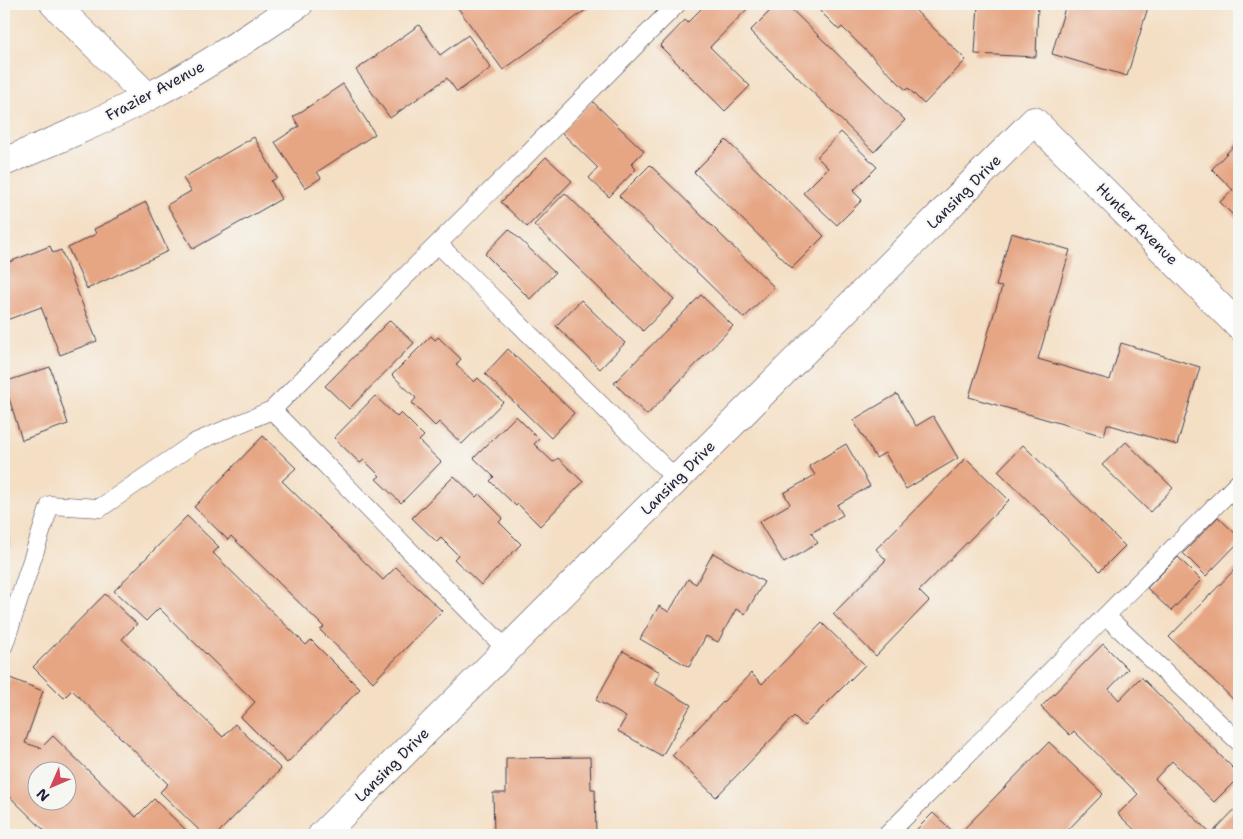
<svg xmlns="http://www.w3.org/2000/svg" width="1243" height="839" font-family="'Shantell Sans',sans-serif">
<style>
.building{fill:#e6a583;fill-rule:evenodd}
.lines{fill:none;stroke-linecap:round;stroke-linejoin:round}
.service-casing{stroke:#423e50;stroke-width:19}
.minor-casing{stroke:#423e50;stroke-width:29}
.service{stroke:#fff;stroke-width:18}
.minor{stroke:#fff;stroke-width:28}
.labels{text-anchor:middle;dominant-baseline:central;stroke-width:4;stroke-linejoin:round;paint-order:stroke}
.street-label{font-size:15px;fill:#22223b;stroke:#f6f6f2}
</style>
<rect width="100%" height="100%" fill="#f6f6f2"/>
<filter id="ink" filterUnits="userSpaceOnUse"><feTurbulence type="fractalNoise" baseFrequency=".02" numOctaves="2"/><feDisplacementMap in="SourceGraphic" scale="10" xChannelSelector="R" yChannelSelector="G"/><feConvolveMatrix kernelMatrix="1 2 1 2 8 2 1 2 1" color-interpolation-filters="sRGB"/></filter>
<filter id="wash" filterUnits="userSpaceOnUse"><feTurbulence type="fractalNoise" baseFrequency=".0096" numOctaves="4" result="noise"/><feDisplacementMap in="SourceGraphic" scale="20" xChannelSelector="R" yChannelSelector="G"/><feGaussianBlur stdDeviation="1.12" result="paint"/><feColorMatrix in="noise" values="0 0 0 0 0 0 0 0 0 0 0 0 0 0 0 0 0 1.4 0 .05"/><feComposite in="paint" operator="in"/></filter>
<g filter="url(#wash)">
<rect width="100%" height="100%" fill="#f4dfc4"/>
<g id="blocks">
<g class="building">
<path d="M455 4H594L503 70Z"/>
<path d="M706 4H752L710 47 750 86 725 111 660 46 685 20 687 23Z"/>
<path d="M777 4H786L905 120 874 152 750 31Z"/>
<path d="M813 4H909L966 60 924 104 908 88 906 90 842 27 839 30Z"/>
<path d="M978 4H1038L1036 57 975 54Z"/>
<path d="M1066 4H1149L1127 76 1052 54Z"/>
<path d="M419 25 440 55 468 35 491 68 457 92 447 78 390 118 356 70Z"/>
<path d="M343 84 375 134 317 172 321 178 305 188 275 142 299 126 293 117Z"/>
<path d="M592 101 644 151 631 164 636 169 609 197 589 178 598 168 561 132Z"/>
<path d="M841 132 877 167 853 191 862 200 837 225 803 193 828 168 817 157Z"/>
<path d="M254 137 277 178 271 181 281 199 193 249 167 205 191 191 183 178Z"/>
<path d="M726 140 824 236 792 268 694 172Z"/>
<path d="M1239 140V221L1220 202 1233 190 1212 169Z"/>
<path d="M546 157 572 181 527 227 501 202Z"/>
<path d="M650 165 774 287 744 318 619 196Z"/>
<path d="M565 193 674 299 643 331 534 225Z"/>
<path d="M146 202 168 251 87 289 68 248 96 234 94 229 119 217 118 216Z"/>
<path d="M509 229 555 273 530 299 485 254Z"/>
<path d="M1011 233 1070 250 1038 359 1110 380 1121 343 1200 367 1177 445 1107 424 1104 436 969 397 1002 287 996 286Z"/>
<path d="M50 246 53 253 61 250 97 341 60 355 41 307 4 321V264Z"/>
<path d="M701 295 733 326 647 415 614 383Z"/>
<path d="M581 300 625 343 600 369 556 326Z"/>
<path d="M390 320 414 343 349 409 325 386Z"/>
<path d="M431 336 435 340 438 337 461 359 456 365 474 382 478 378 503 402 462 444 439 422 435 426 412 403 416 398 392 375Z"/>
<path d="M508 349 574 413 551 438 485 374Z"/>
<path d="M50 367 68 424 22 440 4 382Z"/>
<path d="M897 394 916 426 933 416 958 458 906 489 885 453 876 458 853 420Z"/>
<path d="M375 396 397 417 401 413 424 436 419 441 441 462 401 503 376 479 380 476 364 460 360 463 334 438Z"/>
<path d="M516 416 539 439 534 444 553 462 558 458 583 482 540 526 518 504 516 506 490 481 494 477 474 458Z"/>
<path d="M263 436 296 468 282 481 383 580 396 567 442 611 373 682 320 630 324 627 231 536 228 540 194 507Z"/>
<path d="M1126 442 1173 488 1150 512 1102 465Z"/>
<path d="M846 444 870 486 837 505 843 515 811 533 818 543 784 563 759 522 790 504 784 493 815 475 809 466Z"/>
<path d="M1023 445 1125 546 1100 571 998 471Z"/>
<path d="M966 458 1009 500 919 591 929 601 876 656 833 614 886 560 876 549Z"/>
<path d="M454 476 476 497 479 494 503 518 499 522 521 544 481 585 454 559 458 555 441 538 437 542 412 518Z"/>
<path d="M1239 495V512L1231 503Z"/>
<path d="M187 516 219 547 213 553 306 645 311 640 360 689 287 763 241 717 255 702 159 608 146 621 114 591Z"/>
<path d="M1218 517 1239 537V542L1206 576 1183 553Z"/>
<path d="M4 537 9 539 4 553Z"/>
<path d="M713 553 764 582 745 614 736 609 718 642 706 636 689 667 640 639 659 606 669 612 688 579 696 584Z"/>
<path d="M1178 557 1201 580 1171 611 1147 588Z"/>
<path d="M1239 565V705L1169 637Z"/>
<path d="M105 594 137 624 122 639 223 737 235 724 281 769 216 835H204L160 792 168 784 72 690 64 698 33 667Z"/>
<path d="M822 623 865 665 804 726 794 716 716 797 672 755 751 673 762 684Z"/>
<path d="M1103 644 1128 669 1109 689 1119 700 1141 677 1239 774V777L1214 802 1172 761 1155 779 1211 834 1239 805V835H1140L1118 814 1138 794 1074 731 1070 735 1041 707Z"/>
<path d="M623 651 660 672 654 683 691 705 662 756 618 731 626 717 596 700Z"/>
<path d="M10 678 43 691 25 743 41 748 53 736 136 817 154 799 191 835H49L7 794 4 805V695ZM38 772H68V802H38Z"/>
<path d="M1049 742 1103 794 1063 835H958Z"/>
<path d="M590 757 591 789H595L596 835H494L493 793H506V758Z"/>
<path d="M933 813 957 835H911Z"/>
</g>
</g>
</g>
<g filter="url(#ink)">
<use href="#blocks" fill-opacity="0" stroke="#423e50" stroke-width="1"/>
<g class="lines">
<defs>
<g id="service">
<path d="M438 244 677 480"/>
<path d="M272 410 677 4"/>
<path d="M1106 616 1239 742"/>
<path d="M4 645 50 505 100 508 196 442 272 410 507 650"/>
<path d="M887 835 1239 482"/>
</g>
<g id="minor">
<path d="M54 4 148 97"/>
<path d="M4 162C52 142 100 122 146 98 199 71 250 37 299 4"/>
<path d="M322 835 1034 121 1239 326"/>
</g>
</defs>
<use href="#service" class="service-casing"/>
<use href="#minor" class="minor-casing"/>
<use href="#service" class="service"/>
<use href="#minor" class="minor"/>
</g>
</g>
<g class="labels">
<g class="street-label">
<text transform="translate(155 91) rotate(-28)">Frazier Avenue</text>
<text transform="translate(964 192) rotate(-45)">Lansing Drive</text>
<text transform="translate(1137 224) rotate(45)">Hunter Avenue</text>
<text transform="translate(678 478) rotate(-45)">Lansing Drive</text>
<text transform="translate(392 765) rotate(-45)">Lansing Drive</text>
</g>
</g>
<rect width="1243" height="839" fill="none" stroke="#f6f6f2" stroke-width="20"/>
<g transform="translate(52 786) rotate(225)"><circle r="24" fill="#f6f6f2" stroke="#a1a1a9"/>
<path d="M0-4L9 19L0 12L-9 19Z" fill="#d1495b"/>
<text y="-8" font-size="14" font-weight="bold" text-anchor="middle" fill="#22223b">N</text>
</g>
</svg>
